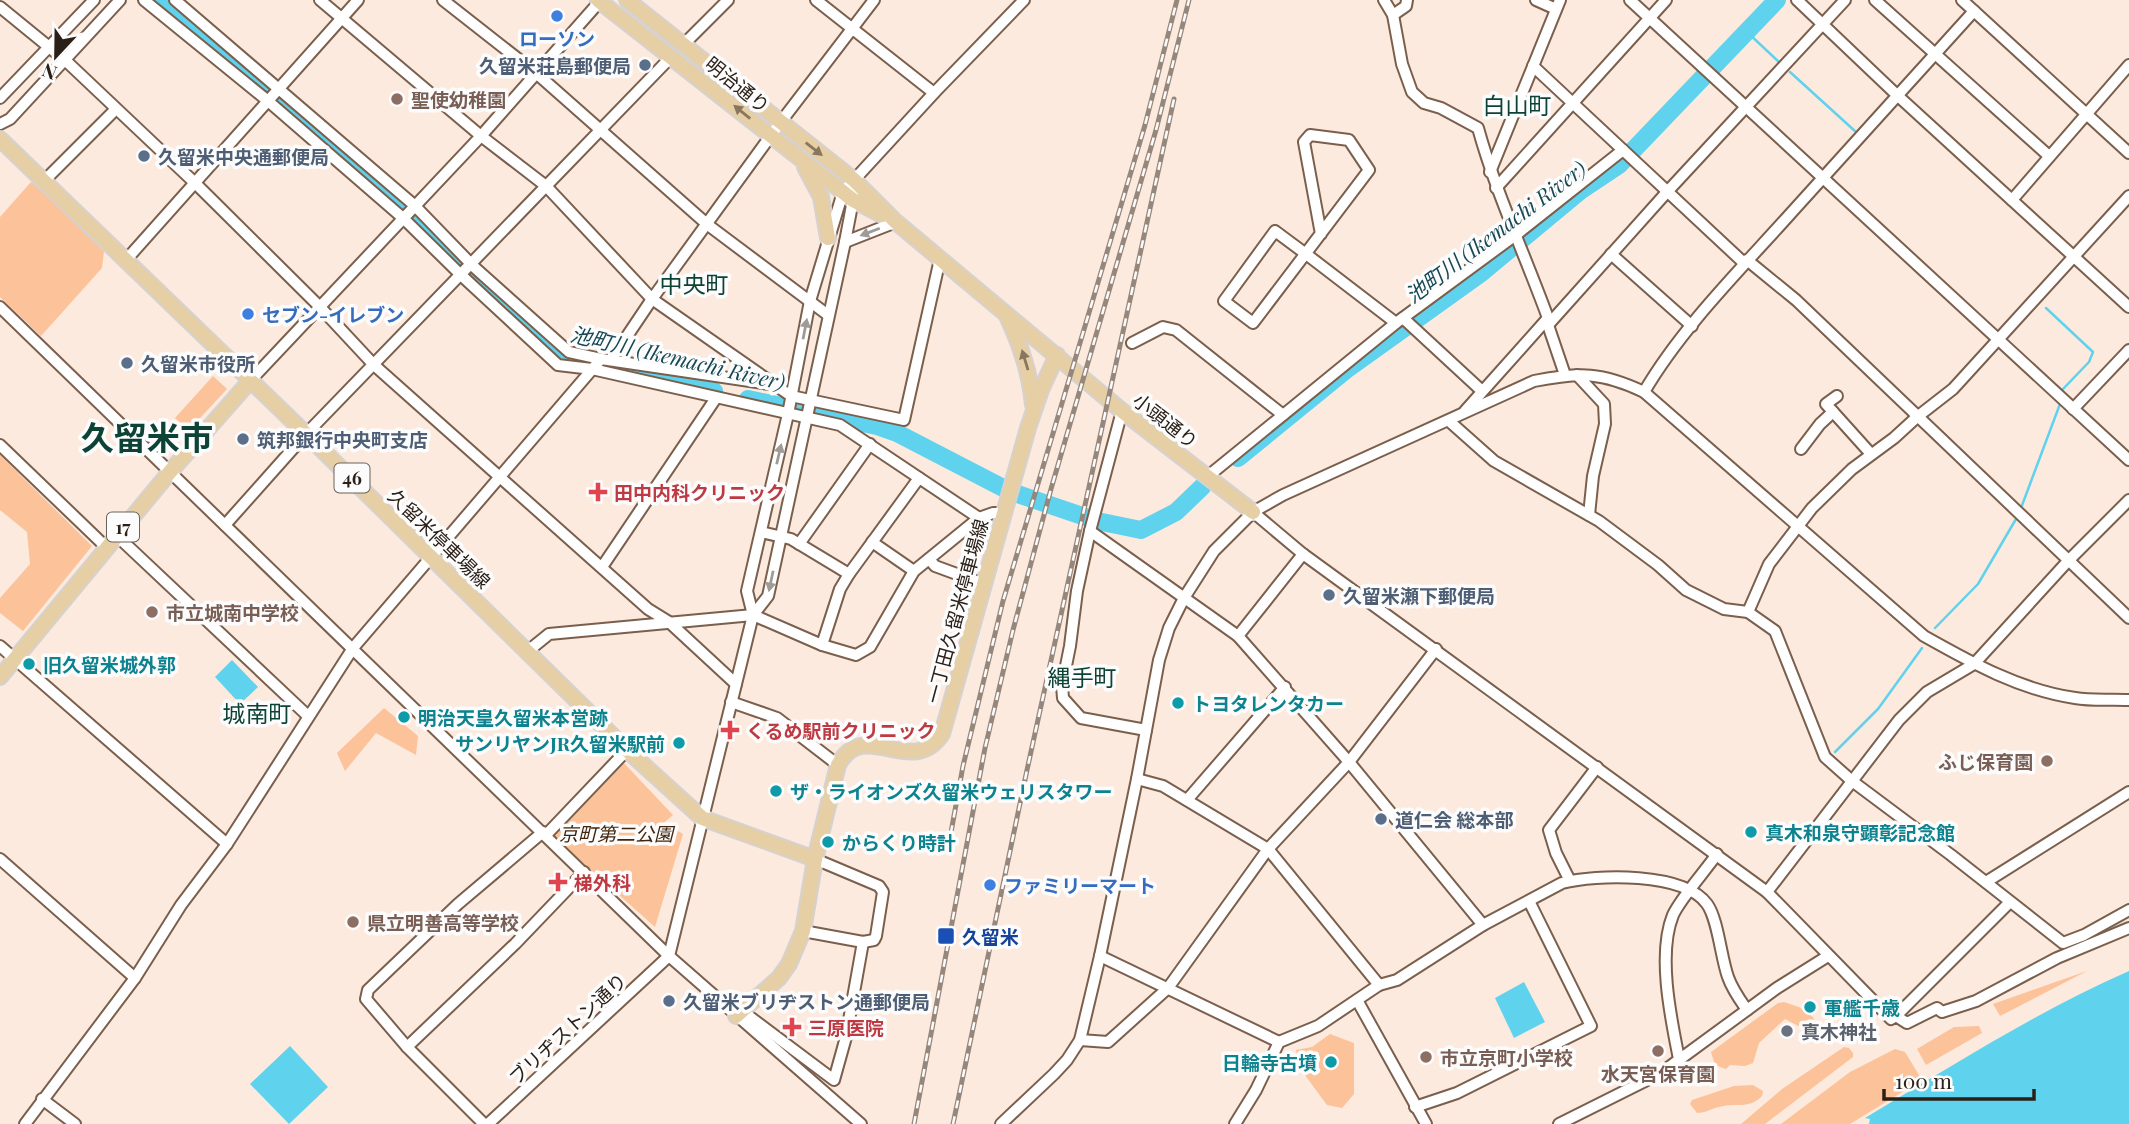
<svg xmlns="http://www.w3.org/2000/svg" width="2129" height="1124" font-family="'Playfair Display','Noto Sans JP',serif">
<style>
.green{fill:#fcc299}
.water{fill:#5fd2ed}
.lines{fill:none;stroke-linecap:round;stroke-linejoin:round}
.stream{stroke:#5fd2ed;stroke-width:2.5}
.river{stroke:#5fd2ed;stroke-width:18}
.minor-casing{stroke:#7a5f4d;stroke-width:14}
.major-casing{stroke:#d5d2d1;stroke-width:18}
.minor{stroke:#fff;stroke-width:10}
.major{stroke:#e6cea5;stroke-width:14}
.rail-casing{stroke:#96877d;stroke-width:5}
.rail{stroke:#fcfcfc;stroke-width:2.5;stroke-dasharray:8;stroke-linecap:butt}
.oneway{fill:#88775e}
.oneway2{fill:#a09b97}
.shop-dot{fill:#3f7fe0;stroke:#fcfcfc;stroke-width:2.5}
.service-dot{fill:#5c6f8a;stroke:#fcfcfc;stroke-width:2.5}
.education-dot{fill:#8d6e63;stroke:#fcfcfc;stroke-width:2.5}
.health-dot{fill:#e0444e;stroke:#fcfcfc;stroke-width:2.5}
.culture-dot{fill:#0f9aa8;stroke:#fcfcfc;stroke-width:2.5}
.transit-dot{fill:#1a4fb4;stroke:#fcfcfc;stroke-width:2.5}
.worship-dot{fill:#6b7280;stroke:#fcfcfc;stroke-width:2.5}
.labels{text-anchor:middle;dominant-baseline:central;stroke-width:7;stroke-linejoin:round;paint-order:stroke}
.shield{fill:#fcfcfc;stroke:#6a625c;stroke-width:2}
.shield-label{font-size:18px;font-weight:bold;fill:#2b2018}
.shop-label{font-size:19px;font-weight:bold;fill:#366cbe;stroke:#fcfcfc;text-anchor:start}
.service-label{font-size:19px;font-weight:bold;fill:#4e5e75;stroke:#fcfcfc;text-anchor:start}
.street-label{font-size:19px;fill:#2b2018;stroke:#fcfcfc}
.education-label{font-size:19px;font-weight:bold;fill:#785e54;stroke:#fcfcfc;text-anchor:start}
.health-label{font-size:19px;font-weight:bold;fill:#be3a42;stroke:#fcfcfc;text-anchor:start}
.culture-label{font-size:19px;font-weight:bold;fill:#0d838f;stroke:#fcfcfc;text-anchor:start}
.park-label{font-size:19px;font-style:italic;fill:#41240d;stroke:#fcfcfc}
.transit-label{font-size:19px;font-weight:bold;fill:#164399;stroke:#fcfcfc;text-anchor:start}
.worship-label{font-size:19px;font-weight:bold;fill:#5b616d;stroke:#fcfcfc;text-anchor:start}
.water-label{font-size:21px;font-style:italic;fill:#164955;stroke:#fcfcfc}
.quarter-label{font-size:23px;fill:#0c4335;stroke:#fcfcfc}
.town-label{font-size:33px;font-weight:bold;fill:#0c4335;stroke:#fcfcfc}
</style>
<rect width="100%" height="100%" fill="#fdeade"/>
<g class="green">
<path d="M31 182 45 191 104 251 102 268 41 336 0 297V217Z"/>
<path d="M213 376 227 389 189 430 175 418Z"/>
<path d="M0 455 92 546 23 631 0 613V598L30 564 27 532 0 510Z"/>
<path d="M384 708 418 736 416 755 376 733 345 771 337 753Z"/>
<path d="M621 760 673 815 660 826 664 839 678 831 683 834 655 927 552 835Z"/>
<path d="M2087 971 2000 1016 1993 1004Z"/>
<path d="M1784 1002 1799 1007 1814 1018 1813 1023 1806 1030 1785 1019 1759 1043 1753 1063 1745 1066 1730 1065 1726 1069 1715 1065 1711 1052 1778 1003Z"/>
<path d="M1979 1026 1982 1033 1926 1065 1917 1049 1954 1027Z"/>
<path d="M1330 1034 1354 1043V1094L1342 1108 1327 1105 1299 1067 1296 1050 1312 1047Z"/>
<path d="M1844 1047 1849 1048 1853 1053V1057L1765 1124H1741L1782 1089Z"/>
<path d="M1895 1049 1905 1052 1922 1080 1850 1124H1781L1850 1072Z"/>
<path d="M1753 1085 1763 1091 1762 1096C1749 1110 1735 1102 1719 1107 1710 1109 1706 1113 1697 1113L1690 1104 1692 1100 1734 1086Z"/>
</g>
<g class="water">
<path d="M232 660 258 687 240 704 215 677Z"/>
<path d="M2129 971V1124H1869L1870 1119 1865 1118C1952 1066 2036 1012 2129 971Z"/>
<path d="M1524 982 1545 1022 1514 1038 1495 998Z"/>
<path d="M290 1046 328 1087 289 1124 250 1084Z"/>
</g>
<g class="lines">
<g class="stream">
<path d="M1747 32 1781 64"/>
<path d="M1790 72 1856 132"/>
<path d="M2046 308 2093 352 2089 362 2063 389"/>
<path d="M2021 508 2060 404"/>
<path d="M1935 628 1978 584 2016 519"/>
<path d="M1835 752 1878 709 1922 648"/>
</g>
<g class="river">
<path d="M156 0 265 87 420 223 558 354 571 359 714 391"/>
<path d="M748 399 877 426 897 433 1009 491 1097 521 1141 530 1176 512 1202 487"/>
<path d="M1238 458 1346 370 1480 274 1580 191 1619 165 1777 0"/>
</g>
<defs>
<g id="minor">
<path d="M144 0 268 101 403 218 461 275 558 365 592 369 840 425 979 518"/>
<path d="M175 0 414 205 474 267 569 352 601 359 769 384"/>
<path d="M320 0 481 136 546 186 652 299 791 396 904 420 940 259"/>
<path d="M443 0 536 73 708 225 828 315"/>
<path d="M816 0 934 93"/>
<path d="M1384 0 1393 15 1402 64 1412 92 1424 103 1441 108 1478 128C1496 193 1525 255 1548 318V325L1565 375"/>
<path d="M1536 0 1556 9"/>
<path d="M1630 0 2129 460"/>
<path d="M1797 0 1898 96 2129 307"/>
<path d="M1875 0 2049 156"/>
<path d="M1962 0 2129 153"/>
<path d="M0 7 65 60 195 183 319 306 374 365 648 609 669 622 736 684"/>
<path d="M1393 15 1406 6 1407 0"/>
<path d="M683 45 728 0"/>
<path d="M1533 66 1744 263"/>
<path d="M0 98 94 0"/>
<path d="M0 124 10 119 120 0"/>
<path d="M1490 172 1560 0"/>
<path d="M43 182 116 109"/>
<path d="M1496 188 1666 0"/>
<path d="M2012 200 2129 65"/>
<path d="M1321 234 1304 142 1310 135 1349 140 1369 170 1253 323 1224 301 1275 231 1306 254 1396 323"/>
<path d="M845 242 896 222"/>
<path d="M1611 254 1692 326"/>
<path d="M126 260 358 0"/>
<path d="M1747 260 1796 300 2129 618"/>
<path d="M0 307 669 956 861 1124"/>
<path d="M1403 318 1482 391"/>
<path d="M1548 325 1667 192 1845 0"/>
<path d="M1132 343 1163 327 1176 330 1283 415"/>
<path d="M611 360 652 299 780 123 874 0"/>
<path d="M1577 375 1604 404 1605 424 1593 476 1589 515"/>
<path d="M250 381 481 136 601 0"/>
<path d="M1644 392C1682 327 1742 268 1792 212 1853 145 1914 78 1974 11"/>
<path d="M1837 396 1826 404 1871 454"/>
<path d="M2073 409 2129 350"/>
<path d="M1122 411 1090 531 1077 591 1070 646 1062 686 1063 698 1081 718 1146 730"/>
<path d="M1465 411 1548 318"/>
<path d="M1449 421 1494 461 1599 521 1658 565 1686 590 1724 609 1748 612 1775 631 1825 757 1852 781 1951 855 2063 943 2084 935 2129 910"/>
<path d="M0 445 106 547"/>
<path d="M1801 449 1820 424 1833 412"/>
<path d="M1207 477 1396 323 1517 234 1623 150"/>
<path d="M1253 512 1303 554 1767 892 1891 1019 1896 1016 1907 1023 1937 1008 1942 1012 1976 1001 2057 958 2129 928"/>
<path d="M225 525 306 434 672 56"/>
<path d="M1090 531 1238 636 1349 762 1483 925"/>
<path d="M761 532 791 539 849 574"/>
<path d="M116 535 308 716"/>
<path d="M872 542 914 571"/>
<path d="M799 544 870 444"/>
<path d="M929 559 935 566 984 584"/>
<path d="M602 567 716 398"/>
<path d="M1748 612 1769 564 1812 508 1852 469 1894 438 1917 417 1953 389 2129 196"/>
<path d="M753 615 747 591 788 414 810 301 843 192 934 93 1024 0"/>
<path d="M1238 636 1303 554"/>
<path d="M822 645 840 589 849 574 919 478"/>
<path d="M0 646 227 844"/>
<path d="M528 651 549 634 753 615 822 645 856 655 870 647 914 571 979 518 993 513H1003"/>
<path d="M731 702 777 718 838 765"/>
<path d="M1137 779 1163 786 1268 849 1379 985"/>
<path d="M1187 800 1285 687"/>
<path d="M546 835 627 750"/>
<path d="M0 859 135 978"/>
<path d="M1570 881 1556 853 1549 830 1597 767"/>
<path d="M1986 882 2129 792"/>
<path d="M1767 892 1899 720 1927 692 1974 664 2068 561 2129 500"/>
<path d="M803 931 863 942 874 940 876 936 883 892 879 886 815 859"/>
<path d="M669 956 753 615 768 596 845 242 853 200 854 180"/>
<path d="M1100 956 1279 1042"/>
<path d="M1357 1000 1426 1124"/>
<path d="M742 1011 834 1080 846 1037 863 942"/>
<path d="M1896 1016 2010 902"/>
<path d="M1080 1040 1108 1042 1168 988 1268 849 1349 762 1436 649"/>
<path d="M407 1047 515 944 584 872"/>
<path d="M1679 1059C1671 1019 1657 954 1673 915 1680 899 1706 870 1717 854"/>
<path d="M42 1099 75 1124"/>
<path d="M1415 1107 1457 1093 1591 1026 1529 901"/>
<path d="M25 1124 135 978 181 905 227 844 353 648 601 359"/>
<path d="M484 1124 407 1047 366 999 368 990 458 904 543 832"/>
<path d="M488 1124 669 956"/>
<path d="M1001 1124 1054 1074 1067 1060 1080 1040 1100 956 1137 779 1159 660 1169 628 1184 598 1214 551 1253 512 1283 495 1534 381C1580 372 1602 372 1644 392L1924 636C1972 663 2020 690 2075 698 2092 701 2111 699 2129 700"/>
<path d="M1235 1124 1256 1090 1279 1042 1318 1026 1379 985 1397 980 1483 925 1562 883C1596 874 1684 872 1707 904 1718 919 1721 958 1728 977 1732 989 1740 1000 1747 1010"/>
<path d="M1559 1124 1661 1073 1777 988 1828 956"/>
</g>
<g id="major">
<path d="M598 0 853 200 882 215"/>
<path d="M627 0 854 180 896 222 1122 411 1253 512"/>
<path d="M0 139 306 434 627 750 702 818 815 859"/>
<path d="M805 167 821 197 828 238"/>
<path d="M1008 318C1021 347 1030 373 1033 405"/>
<path d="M0 677 169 473 250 381"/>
<path d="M736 1016 779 978 789 964 803 931 815 859 838 765C865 716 911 780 942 734L1028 428 1041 390 1057 355"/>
</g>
</defs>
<use href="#minor" class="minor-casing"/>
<use href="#major" class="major-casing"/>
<use href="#minor" class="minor"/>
<use href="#major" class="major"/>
<defs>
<g id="rail">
<path d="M948 849 963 766 1003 601 1145 125 1177 0"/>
<path d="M914 1124 985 748 1013 630 1051 489 1156 130 1189 0"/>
<path d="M953 1124 1027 770 1174 99"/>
</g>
</defs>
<use href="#rail" class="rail-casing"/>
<use href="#rail" class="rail"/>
</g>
<defs><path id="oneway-solid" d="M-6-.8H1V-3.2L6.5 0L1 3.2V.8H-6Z" transform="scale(1.75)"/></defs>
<g class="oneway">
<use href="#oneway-solid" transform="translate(742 112) rotate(-141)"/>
<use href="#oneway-solid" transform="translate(814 149) rotate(38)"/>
<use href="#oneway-solid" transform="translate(1025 360) rotate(-107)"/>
</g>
<g class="oneway2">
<use href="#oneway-solid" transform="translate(870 232) rotate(159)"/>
<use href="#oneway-solid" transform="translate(805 329) rotate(-79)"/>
<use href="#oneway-solid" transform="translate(779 454) rotate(-77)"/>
<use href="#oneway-solid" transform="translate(771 581) rotate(102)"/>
</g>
<g class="shop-dot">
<circle cx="557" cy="16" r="7"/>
<circle cx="248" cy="314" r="7"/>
<circle cx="990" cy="885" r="7"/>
</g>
<g class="service-dot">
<circle cx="645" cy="65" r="7"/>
<circle cx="144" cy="156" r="7"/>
<circle cx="127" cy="363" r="7"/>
<circle cx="243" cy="439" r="7"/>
<circle cx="1329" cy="595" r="7"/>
<circle cx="1381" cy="819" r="7"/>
<circle cx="669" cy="1001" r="7"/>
</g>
<g class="education-dot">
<circle cx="397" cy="99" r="7"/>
<circle cx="152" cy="612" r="7"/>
<circle cx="2047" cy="761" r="7"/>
<circle cx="353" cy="922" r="7"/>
<circle cx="1658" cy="1051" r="7"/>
<circle cx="1426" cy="1057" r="7"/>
</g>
<g class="health-dot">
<path d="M594.5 481.5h7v7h7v7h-7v7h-7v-7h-7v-7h7z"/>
<path d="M726.5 719.5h7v7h7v7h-7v7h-7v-7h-7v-7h7z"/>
<path d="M554.5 871.5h7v7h7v7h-7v7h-7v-7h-7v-7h7z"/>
<path d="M788.5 1016.5h7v7h7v7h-7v7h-7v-7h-7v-7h7z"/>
</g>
<g class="culture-dot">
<circle cx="29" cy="664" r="7"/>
<circle cx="1178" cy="703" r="7"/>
<circle cx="404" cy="717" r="7"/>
<circle cx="679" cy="743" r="7"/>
<circle cx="776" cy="791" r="7"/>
<circle cx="1751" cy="832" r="7"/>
<circle cx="828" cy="842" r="7"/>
<circle cx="1810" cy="1007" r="7"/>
<circle cx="1331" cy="1062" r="7"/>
</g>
<rect class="transit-dot" x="937" y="927" width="18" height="18" rx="3.5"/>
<circle class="worship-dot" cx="1787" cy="1031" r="7"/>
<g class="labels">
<g class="shield">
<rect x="334.5" y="463.5" width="35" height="29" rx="5"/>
<rect x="107" y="512.5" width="32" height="29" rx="5"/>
</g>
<g class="shield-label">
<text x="352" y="478">46</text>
<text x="123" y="527">17</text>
</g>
<g class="shop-label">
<text x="557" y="38" text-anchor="middle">ローソン</text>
<text x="262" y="314">セブン-イレブン</text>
<text x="1004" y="885">ファミリーマート</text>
</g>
<g class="service-label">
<text x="631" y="65" text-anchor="end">久留米荘島郵便局</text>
<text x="158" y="156">久留米中央通郵便局</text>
<text x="141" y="363">久留米市役所</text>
<text x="257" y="439">筑邦銀行中央町支店</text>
<text x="1343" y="595">久留米瀬下郵便局</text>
<text x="1395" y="819">道仁会 総本部</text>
<text x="683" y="1001">久留米ブリヂストン通郵便局</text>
</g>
<g class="street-label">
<text transform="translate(738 84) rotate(39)">明治通り</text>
<text transform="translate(1166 420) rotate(38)">小頭通り</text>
<text transform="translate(440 538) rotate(44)">久留米停車場線</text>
<text transform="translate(956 611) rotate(-75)">一丁田久留米停車場線</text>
<text transform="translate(567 1028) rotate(-43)">ブリヂストン通り</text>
</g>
<g class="education-label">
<text x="411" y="99">聖使幼稚園</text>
<text x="166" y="612">市立城南中学校</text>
<text x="2033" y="761" text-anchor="end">ふじ保育園</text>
<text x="367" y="922">県立明善高等学校</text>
<text x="1440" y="1057">市立京町小学校</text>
<text x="1658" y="1073" text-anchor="middle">水天宮保育園</text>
</g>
<g class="health-label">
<text x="614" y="492">田中内科クリニック</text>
<text x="746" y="730">くるめ駅前クリニック</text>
<text x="574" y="882">梯外科</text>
<text x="808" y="1027">三原医院</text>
</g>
<g class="culture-label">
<text x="43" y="664">旧久留米城外郭</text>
<text x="1192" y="703">トヨタレンタカー</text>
<text x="418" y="717">明治天皇久留米本営跡</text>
<text x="665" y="743" text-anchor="end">サンリヤンJR久留米駅前</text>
<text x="790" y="791">ザ・ライオンズ久留米ウェリスタワー</text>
<text x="1765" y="832">真木和泉守顕彰記念館</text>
<text x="842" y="842">からくり時計</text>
<text x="1824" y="1007">軍艦千歳</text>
<text x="1317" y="1062" text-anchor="end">日輪寺古墳</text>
</g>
<g class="park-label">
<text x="616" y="833">京町第二公園</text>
</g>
<g class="transit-label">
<text x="962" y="936">久留米</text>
</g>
<g class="worship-label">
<text x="1801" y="1031">真木神社</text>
</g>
<g class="water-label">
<text transform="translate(1495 231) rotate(-37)">池町川 (Ikemachi River)</text>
<text transform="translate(678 357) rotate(13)">池町川 (Ikemachi River)</text>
</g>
<g class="quarter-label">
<text x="1517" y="104">白山町</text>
<text x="694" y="283">中央町</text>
<text x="1082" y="676">縄手町</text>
<text x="257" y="712">城南町</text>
</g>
<g class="town-label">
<text x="147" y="436">久留米市</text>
</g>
</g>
<g transform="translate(56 56) rotate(202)" stroke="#fcfcfc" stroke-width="5" paint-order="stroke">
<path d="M0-5L12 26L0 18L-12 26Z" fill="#2b2018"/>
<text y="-10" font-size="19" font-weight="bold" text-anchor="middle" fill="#2b2018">N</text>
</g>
<path d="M1884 1089v10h150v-10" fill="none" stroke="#2b2018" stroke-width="3.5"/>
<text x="1895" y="1089" font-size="21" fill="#2b2018" stroke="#fcfcfc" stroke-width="5" paint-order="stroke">100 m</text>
</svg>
